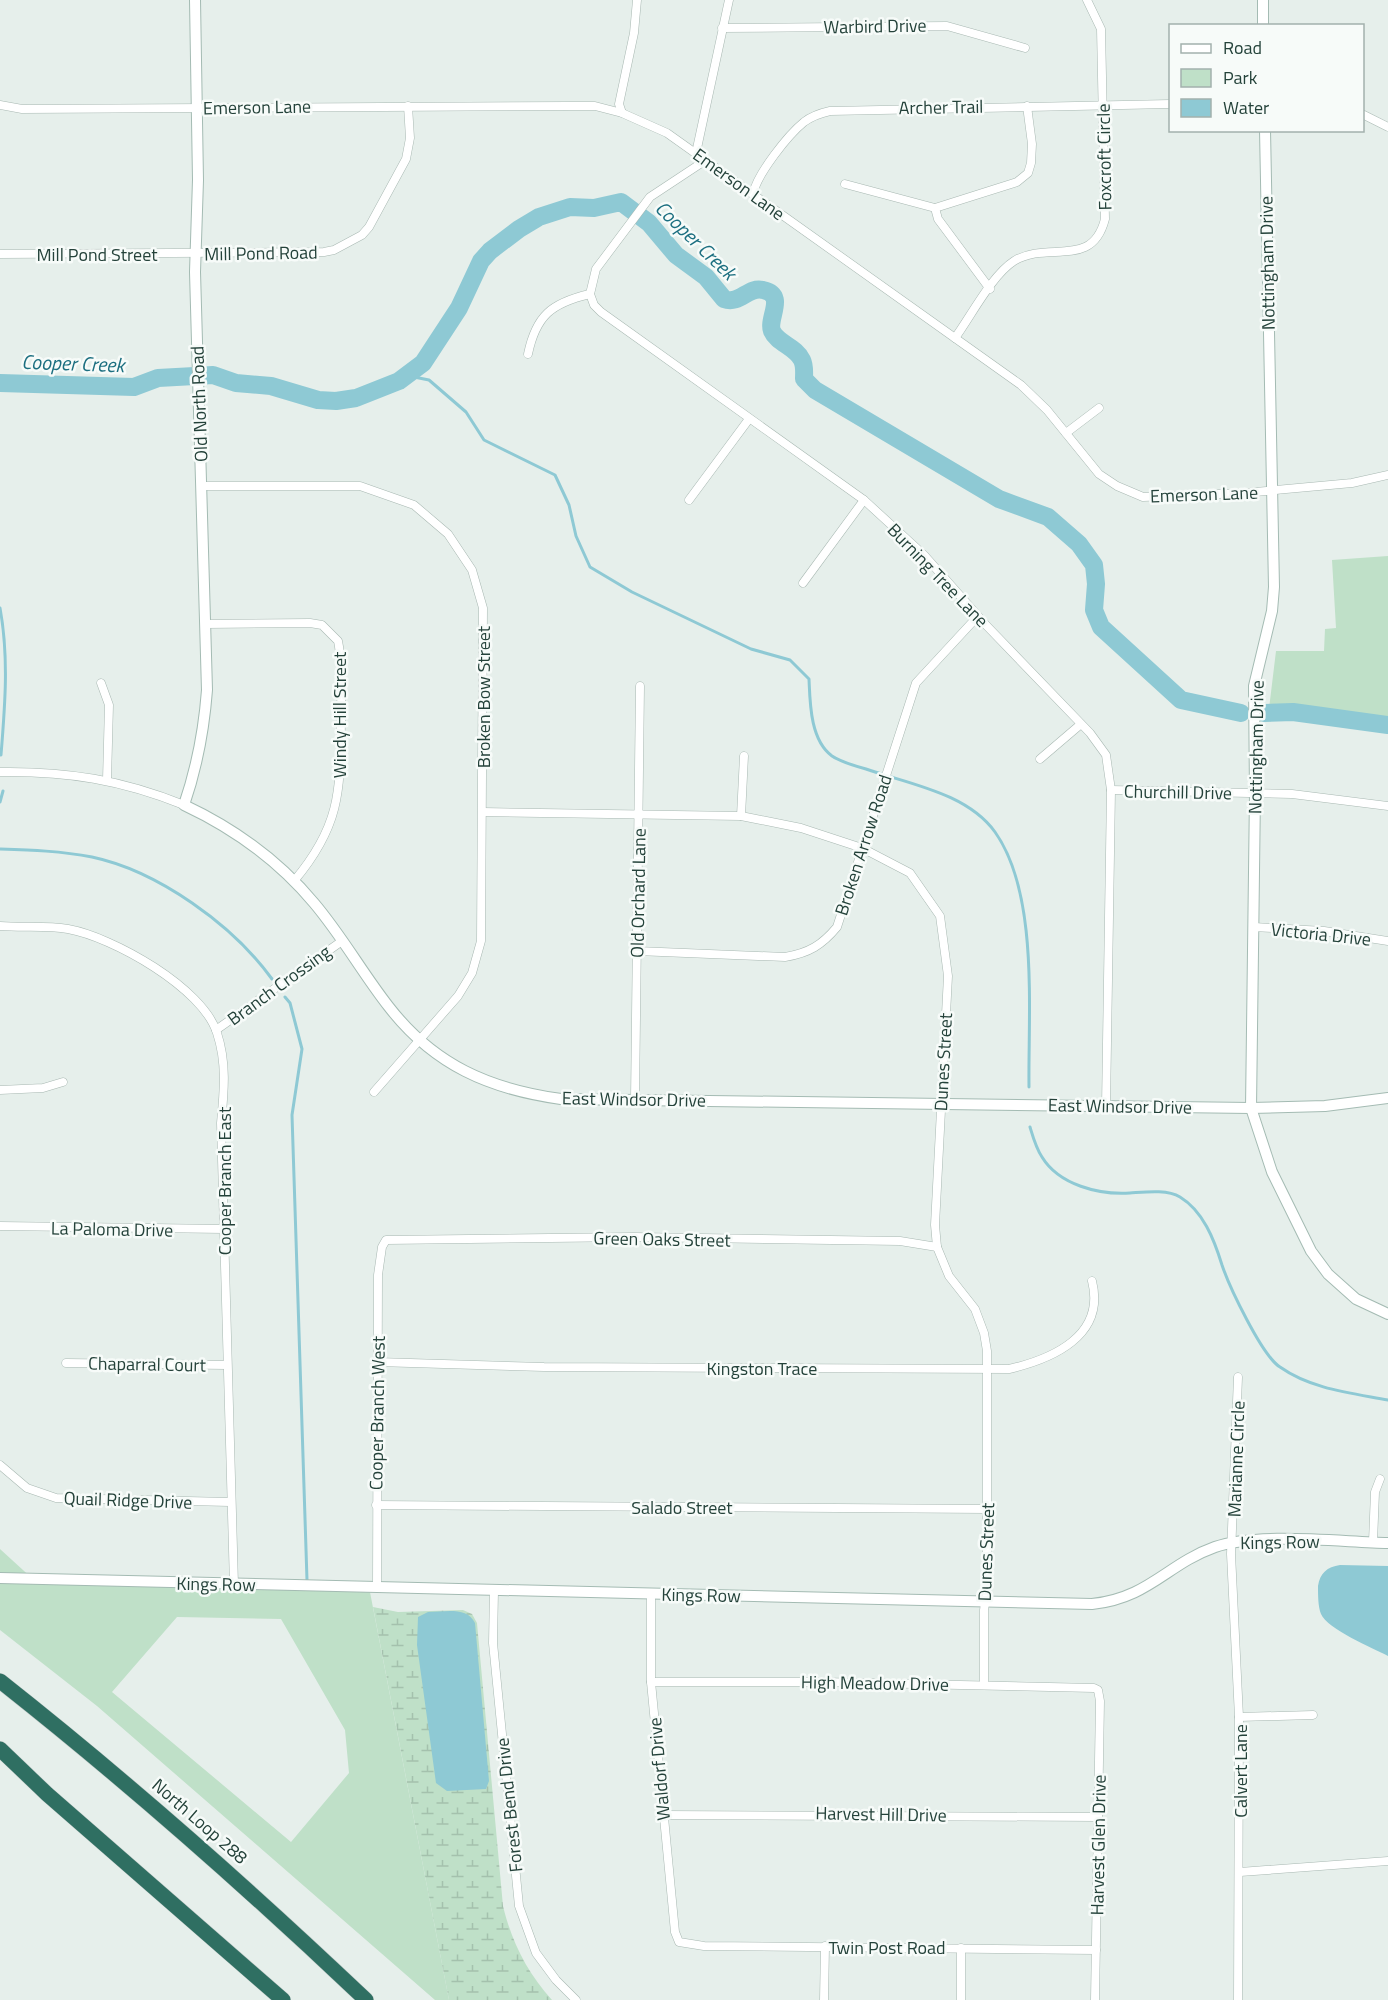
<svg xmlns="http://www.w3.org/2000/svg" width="1388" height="2000" font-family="'Titillium Web',sans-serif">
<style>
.green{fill:#bfe0c8;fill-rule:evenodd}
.wetland{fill:url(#wetland-marsh)}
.water{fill:#8ec9d4}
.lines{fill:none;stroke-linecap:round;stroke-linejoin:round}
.stream{stroke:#8ec9d4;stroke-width:3}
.river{stroke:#8ec9d4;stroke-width:18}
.street-casing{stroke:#a8b8b2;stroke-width:9}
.secondary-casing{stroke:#a4bbb3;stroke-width:12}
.highway-casing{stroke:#c2cac8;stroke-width:16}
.street{stroke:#fff;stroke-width:8}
.secondary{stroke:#fff;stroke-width:10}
.highway{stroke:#2f6f62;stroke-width:15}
.labels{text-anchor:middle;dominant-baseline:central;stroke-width:5;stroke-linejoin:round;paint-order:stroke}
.street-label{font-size:18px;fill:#24423a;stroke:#f7fbf9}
.water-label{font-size:20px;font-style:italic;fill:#1c6f80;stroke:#f7fbf9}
</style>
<defs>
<pattern id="wetland-marsh" width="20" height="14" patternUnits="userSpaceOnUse" patternTransform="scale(1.5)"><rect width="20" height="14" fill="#bfe0c8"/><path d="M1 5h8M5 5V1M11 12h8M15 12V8" fill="none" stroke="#a4c1ad"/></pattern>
</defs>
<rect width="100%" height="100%" fill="#e6efeb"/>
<g class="green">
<path d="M1388 556V729L1268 717 1276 651H1324L1325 629 1336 628 1332 560Z"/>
<path d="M0 1549 35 1581 369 1587 449 2000H435L97 1706 0 1630ZM177 1617 281 1619 345 1730 349 1773 291 1842 112 1692Z"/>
</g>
<path class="wetland" d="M373 1607 398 1612 463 1610 472 1614 477 1623 503 1906C512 1943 527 1972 552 2000H449Z"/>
<g class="water">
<path d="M1340 1565 1388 1566V1656C1373 1648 1327 1629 1321 1614 1318 1607 1318 1594 1318 1586 1320 1573 1327 1567 1340 1565Z"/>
<path d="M428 1612C444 1612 467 1606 475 1623L489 1781 486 1789 447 1791 436 1783 417 1645 418 1617Z"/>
</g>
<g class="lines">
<g class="stream">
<path d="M409 376 429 380 466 412 484 440 555 475 569 505 576 536 590 567 632 592 751 649 790 660 809 679C810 702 810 740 832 756 841 762 855 766 866 769 909 784 967 793 995 832 1039 894 1028 1012 1029 1087"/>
<path d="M0 608C9 657 5 706 1 755"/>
<path d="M0 802 3 791"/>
<path d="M0 849C31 850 61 851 92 857 158 871 233 925 272 979"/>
<path d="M285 997 290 1003 302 1049 292 1115 307 1580"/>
<path d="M1030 1127C1033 1137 1036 1148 1042 1157 1059 1185 1099 1195 1130 1193 1145 1192 1167 1189 1180 1197 1203 1211 1214 1239 1222 1265 1229 1286 1262 1356 1280 1367 1311 1389 1351 1393 1388 1400"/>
</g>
<g class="river">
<path d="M0 383 134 387 158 378 213 375 236 383 271 386 318 400 336 401 356 398 399 381 423 363 459 308 481 261 490 251 519 229 539 217 570 207 594 208 621 202 649 223 676 255 706 277 724 299C740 305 748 286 763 290 787 295 767 318 772 331 777 343 796 347 802 360 805 366 804 373 804 379L815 390 999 499 1048 517 1079 544 1094 565 1096 584 1094 610 1101 627 1181 700 1241 713"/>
<path d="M1264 713 1293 712 1388 725"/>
</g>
<defs>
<g id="street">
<path d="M722 28 947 26 1025 48"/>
<path d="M0 105 22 109 570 106H595L622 113 667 133 1021 385 1047 410 1099 474 1117 486 1143 497 1244 493 1352 483 1388 475"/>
<path d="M622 113 619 104 634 33 637 0"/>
<path d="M1362 114 1388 127"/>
<path d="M696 153 729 0"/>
<path d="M706 160 650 197 596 269 590 294 594 305 601 312 864 500 924 555 985 624 1090 733 1106 755 1111 790 1106 1106"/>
<path d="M845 184 935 208 1017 182 1028 173 1031 163 1032 144 1027 106"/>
<path d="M753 194C757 174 788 135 804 122 812 116 821 113 830 111L1170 104"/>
<path d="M935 208 938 219 990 289"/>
<path d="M0 254 324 252 334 250 362 235 369 227 406 159 410 138 408 106"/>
<path d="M955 338C971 316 992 275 1014 261 1048 240 1092 270 1105 219L1101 29 1087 0"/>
<path d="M528 354C536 316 551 303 590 294"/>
<path d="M1066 433 1099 408"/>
<path d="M201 486H360L414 505 448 534 472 570 483 608 481 941 472 973 458 996 374 1092"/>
<path d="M689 500 749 419"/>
<path d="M803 583 864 500"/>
<path d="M205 624 310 623 322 625 338 641C343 665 341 694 341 719 340 789 342 824 294 881"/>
<path d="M101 683 109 705 107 780"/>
<path d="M1040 759 1081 724"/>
<path d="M0 772C67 771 122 780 184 805"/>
<path d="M1111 790 1292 794 1388 806"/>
<path d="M483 812 741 816 801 828 862 848 910 873 940 916 948 976 935 1225 937 1247 949 1276 975 1309 984 1333 987 1351V1590L984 1610V1684"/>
<path d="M741 816 744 756"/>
<path d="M0 926C23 928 45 925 68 929 113 937 203 988 217 1033 227 1063 224 1092 221 1123L234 1585"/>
<path d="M1253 927 1324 931 1388 941"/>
<path d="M637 951 785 957C809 953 822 945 837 927L916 683 978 616"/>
<path d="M216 1030 342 941"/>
<path d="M0 1090 43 1088 63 1082"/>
<path d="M635 1100 640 686"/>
<path d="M0 1226 224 1229"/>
<path d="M377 1362 544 1367 1009 1369C1052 1359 1106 1336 1092 1281"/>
<path d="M66 1363 227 1365"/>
<path d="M0 1465 27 1488 56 1498 230 1502"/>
<path d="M376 1505 988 1509"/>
<path d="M1373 1542 1375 1492 1380 1479"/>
<path d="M377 1587 378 1275 382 1247 386 1240 634 1237 900 1241 937 1247"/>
<path d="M494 1591 493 1643 519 1906 536 1953 556 1980 576 2000"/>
<path d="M651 1594V1682L675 1932 679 1942 704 1946 1096 1950"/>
<path d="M651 1682H822L1094 1688 1098 1690 1100 1701 1095 2000"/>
<path d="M1239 1717 1313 1715"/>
<path d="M663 1815 1098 1817"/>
<path d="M1240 1872 1388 1861"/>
<path d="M824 2000 825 1946"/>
<path d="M961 2000V1948"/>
<path d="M1238 2000 1239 1717 1231 1554 1238 1377"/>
</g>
<g id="secondary">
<path d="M195 0 198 180 195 272 207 690C204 730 197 767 184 805 233 828 279 861 314 903 342 936 363 974 389 1007 434 1065 489 1089 561 1099L1251 1108 1325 1106 1388 1098"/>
<path d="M1263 0V26"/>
<path d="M1265 130 1274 587 1272 611 1254 686 1255 793 1251 1108 1272 1172 1311 1251 1328 1274 1356 1299 1388 1314"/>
<path d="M0 1578 1092 1604C1149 1598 1167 1564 1215 1547 1258 1532 1340 1542 1388 1543"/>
</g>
<g id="highway">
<path d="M0 1681C128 1782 248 1888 366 2000"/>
<path d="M0 1749 47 1794 283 2000"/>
</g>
</defs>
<use href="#street" class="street-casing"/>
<use href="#secondary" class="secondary-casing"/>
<use href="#highway" class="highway-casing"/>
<use href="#street" class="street"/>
<use href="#secondary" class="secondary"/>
<use href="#highway" class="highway"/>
</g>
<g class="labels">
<g class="street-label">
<text transform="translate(875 26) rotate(-1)">Warbird Drive</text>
<text transform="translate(257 107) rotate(-1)">Emerson Lane</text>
<text transform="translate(941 107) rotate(-1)">Archer Trail</text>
<text transform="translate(1104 157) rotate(-91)">Foxcroft Circle</text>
<text transform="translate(739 184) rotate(36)">Emerson Lane</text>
<text transform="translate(261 253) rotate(-1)">Mill Pond Road</text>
<text x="97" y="254">Mill Pond Street</text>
<text transform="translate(1267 263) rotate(-91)">Nottingham Drive</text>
<text transform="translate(199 404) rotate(-92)">Old North Road</text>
<text transform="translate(1204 494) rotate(-2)">Emerson Lane</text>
<text transform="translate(938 575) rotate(46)">Burning Tree Lane</text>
<text transform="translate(483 697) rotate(-90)">Broken Bow Street</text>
<text transform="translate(339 715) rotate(-90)">Windy Hill Street</text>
<text transform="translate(1256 747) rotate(-89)">Nottingham Drive</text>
<text transform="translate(1178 792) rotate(1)">Churchill Drive</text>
<text transform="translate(863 845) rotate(-72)">Broken Arrow Road</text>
<text transform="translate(638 893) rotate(-89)">Old Orchard Lane</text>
<text transform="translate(1321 934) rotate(6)">Victoria Drive</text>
<text transform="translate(279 985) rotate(-36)">Branch Crossing</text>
<text transform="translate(943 1062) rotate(-87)">Dunes Street</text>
<text transform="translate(634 1099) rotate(1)">East Windsor Drive</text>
<text transform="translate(1120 1106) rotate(1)">East Windsor Drive</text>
<text transform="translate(224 1181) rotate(-90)">Cooper Branch East</text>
<text transform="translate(112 1229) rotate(1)">La Paloma Drive</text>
<text transform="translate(662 1239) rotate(1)">Green Oaks Street</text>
<text transform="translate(147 1364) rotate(1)">Chaparral Court</text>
<text x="762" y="1368">Kingston Trace</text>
<text transform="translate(377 1413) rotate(-89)">Cooper Branch West</text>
<text transform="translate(1236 1459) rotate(-88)">Marianne Circle</text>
<text transform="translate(128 1500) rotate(2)">Quail Ridge Drive</text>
<text x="682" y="1507">Salado Street</text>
<text transform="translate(1280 1542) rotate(-1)">Kings Row</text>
<text transform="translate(986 1552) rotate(-88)">Dunes Street</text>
<text transform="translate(216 1584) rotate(1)">Kings Row</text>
<text transform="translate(701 1595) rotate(1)">Kings Row</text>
<text transform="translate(875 1683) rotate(1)">High Meadow Drive</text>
<text transform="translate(659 1769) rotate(-95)">Waldorf Drive</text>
<text transform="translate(1240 1771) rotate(-90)">Calvert Lane</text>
<text transform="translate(509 1805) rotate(-96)">Forest Bend Drive</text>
<text transform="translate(881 1814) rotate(1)">Harvest Hill Drive</text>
<text transform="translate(200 1821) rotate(41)">North Loop 288</text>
<text transform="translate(1098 1845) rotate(-89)">Harvest Glen Drive</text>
<text x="887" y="1947">Twin Post Road</text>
</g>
<g class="water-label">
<text transform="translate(696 240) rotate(44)">Cooper Creek</text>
<text transform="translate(73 363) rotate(2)">Cooper Creek</text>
</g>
</g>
<rect x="1169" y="24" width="195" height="108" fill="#f7fbf9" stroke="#a3b1ad" stroke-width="1.5"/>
<rect x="1181" y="44" width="30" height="9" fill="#ffffff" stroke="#a3b1ad" stroke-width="1.5"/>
<text x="1223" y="54" font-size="18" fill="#24423a">Road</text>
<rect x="1181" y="69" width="30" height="18" fill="#bfe0c8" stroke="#a3b1ad" stroke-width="1.5"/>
<text x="1223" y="84" font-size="18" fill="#24423a">Park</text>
<rect x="1181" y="99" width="30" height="18" fill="#8ec9d4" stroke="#a3b1ad" stroke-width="1.5"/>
<text x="1223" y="114" font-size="18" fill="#24423a">Water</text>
</svg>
